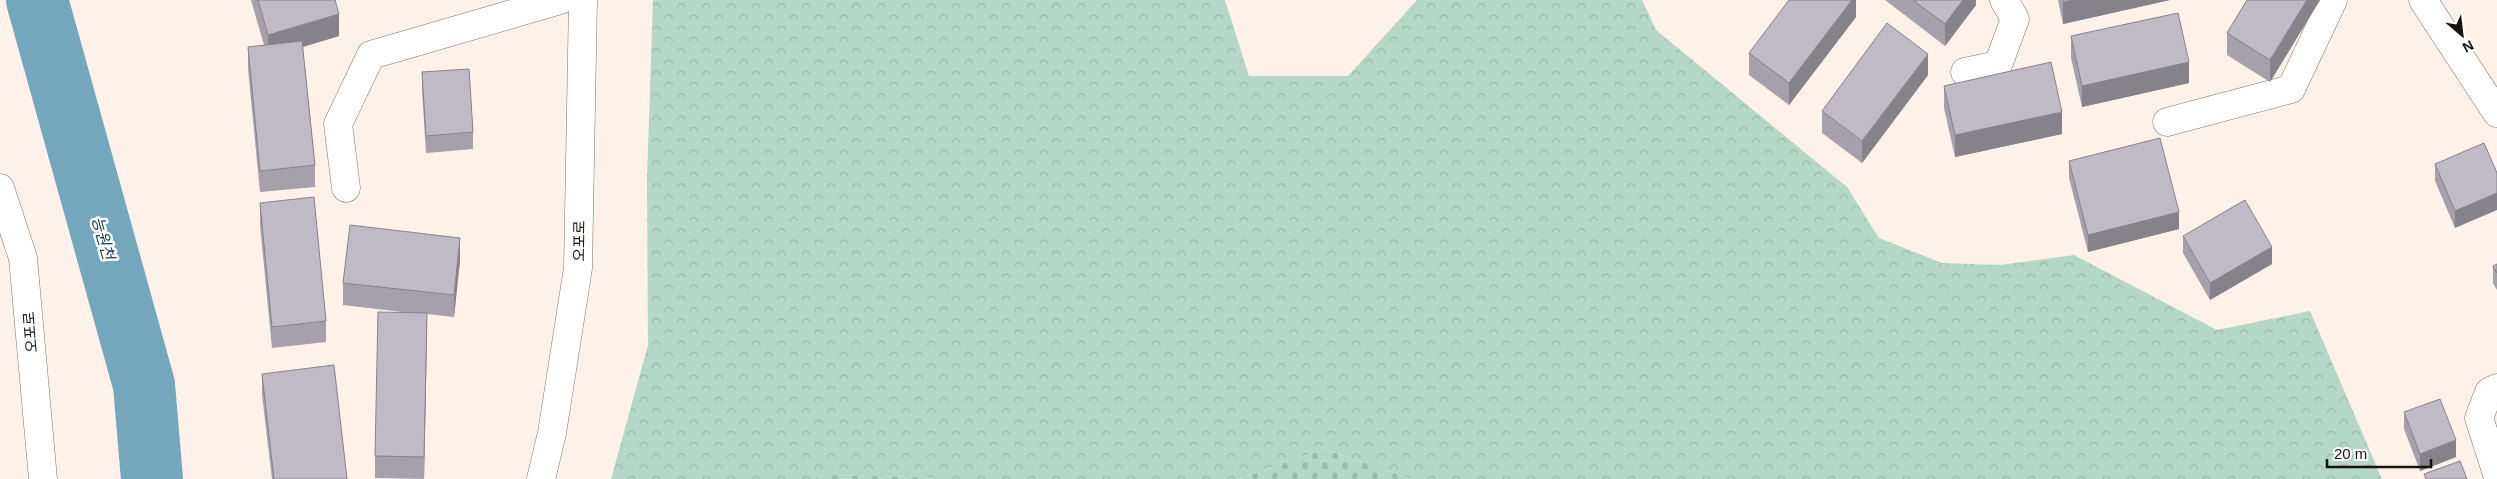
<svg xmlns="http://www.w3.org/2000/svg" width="2497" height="479" font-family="Helvetica,'Noto Sans KR',sans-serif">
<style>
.forest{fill:url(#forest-crowns)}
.cemetery{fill:url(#cemetery-stones)}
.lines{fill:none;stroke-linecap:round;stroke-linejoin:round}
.river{stroke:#74a6bc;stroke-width:62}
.minor-casing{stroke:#7e736c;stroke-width:29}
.minor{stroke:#fff;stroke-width:28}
.wall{fill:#a5a0a9}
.shaded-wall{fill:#86828a}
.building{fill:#c0bac5;stroke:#86828a}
.labels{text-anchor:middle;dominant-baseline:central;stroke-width:5;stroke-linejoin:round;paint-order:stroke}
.street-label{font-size:15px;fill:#161210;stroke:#fff}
.water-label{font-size:16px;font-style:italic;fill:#134050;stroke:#fff}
</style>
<defs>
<pattern id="forest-crowns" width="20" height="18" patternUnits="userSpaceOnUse" patternTransform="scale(1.25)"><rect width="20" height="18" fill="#b5d7c7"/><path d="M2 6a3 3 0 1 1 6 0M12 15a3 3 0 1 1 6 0" fill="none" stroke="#9bb8aa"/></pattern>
<pattern id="cemetery-stones" width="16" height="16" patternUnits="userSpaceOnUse" patternTransform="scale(1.25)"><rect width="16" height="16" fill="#b5d7c7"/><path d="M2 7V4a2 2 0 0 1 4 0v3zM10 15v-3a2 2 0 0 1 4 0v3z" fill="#9bb8aa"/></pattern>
</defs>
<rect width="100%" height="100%" fill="#fef1e9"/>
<path class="forest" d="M653 0H1225L1249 76H1348L1417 0H1642L1656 30 1847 187 1879 238 1942 263 2000 265 2074 255 2217 330 2310 311 2382 479H1411L1324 449 1239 479H934L926 477 824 475 814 479H611L648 345 647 180Z"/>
<g class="cemetery">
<path d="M1324 449 1411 479H1239Z"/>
<path d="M824 475 926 477 933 479H814Z"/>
</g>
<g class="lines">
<path class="river" d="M37 0 144 385 152 479"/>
<defs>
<g id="minor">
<path d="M2423 0 2497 113"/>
<path d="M1965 72 1998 65 2015 19 2004 0"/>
<path d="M2167 122 2291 89 2333 0"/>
<path d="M0 188 23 258 43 479"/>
<path d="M346 188 338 124 371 55 560 0"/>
<path d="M2497 388 2489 392 2479 418 2497 474"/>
<path d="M541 479 552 433 578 268 583 0"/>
</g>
</defs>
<use href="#minor" class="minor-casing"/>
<use href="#minor" class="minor"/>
</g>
<g class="wall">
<path d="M251 0H335L339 36 303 47 315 165V187L260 192 248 69V47L264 45Z"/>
<path d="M1856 0V17L1789 105 1749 75V53Z"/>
<path d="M1885 0H1976V5L1945 46Z"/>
<path d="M2058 0H2170L2063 24Z"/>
<path d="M2247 0H2320L2270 82 2227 55V33Z"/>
<path d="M2071 36 2189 83 2082 107 2071 58Z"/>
<path d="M422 72 473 132V149L426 153 422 89Z"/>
<path d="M1928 75 1862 163 1822 133V111Z"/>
<path d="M1944 86 2062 134 1955 157 1944 108Z"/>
<path d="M2069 161 2179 229 2088 252 2069 178Z"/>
<path d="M2435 164 2497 173 2455 228 2435 181Z"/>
<path d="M260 203 326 321V342L272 348 260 225Z"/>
<path d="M2183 236 2272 264 2210 300 2183 253Z"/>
<path d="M460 260 454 317 427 314 424 479 375 478V456L411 313 343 305V283Z"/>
<path d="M2497 264V290L2493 283V266Z"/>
<path d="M262 374 347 479H272L262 395Z"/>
<path d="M2404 412 2456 457 2420 471 2404 429Z"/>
</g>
<g class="shaded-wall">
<path d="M1852 0H1856V17L1789 105V83Z"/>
<path d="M1963 0H1976V5L1945 46V24Z"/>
<path d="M2071 0H2170L2063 24V2Z"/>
<path d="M2307 0H2320L2270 82V60Z"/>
<path d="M339 14V36L268 57V35Z"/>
<path d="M1928 54V75L1862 163V141Z"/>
<path d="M2189 62V83L2082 107V86Z"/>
<path d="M2062 112V134L1955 157V135Z"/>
<path d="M2497 193V210L2455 228V211Z"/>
<path d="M2179 212V229L2088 252V235Z"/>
<path d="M460 238V260L454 317V295Z"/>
<path d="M2272 247V264L2210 300V283Z"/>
<path d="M427 313V335L424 479V457Z"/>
<path d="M2456 440V457L2420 471V454Z"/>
</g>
<g class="building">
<path d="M258 0H335L339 14 268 35Z"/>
<path d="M1789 0H1852L1789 83 1749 53Z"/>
<path d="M1913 0H1963L1945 24Z"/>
<path d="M2247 0H2307L2270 60 2227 33Z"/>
<path d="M2178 13 2189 62 2082 86 2071 36Z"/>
<path d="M1887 23 1928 54 1862 141 1822 111Z"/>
<path d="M302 41 315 165 260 171 248 47Z"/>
<path d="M2051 62 2062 112 1955 135 1944 86Z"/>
<path d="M469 69 473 132 426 136 422 72Z"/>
<path d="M2160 138 2179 212 2088 235 2069 161Z"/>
<path d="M2484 143 2497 173V193L2455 211 2435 164Z"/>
<path d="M314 197 326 321 272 327 260 203Z"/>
<path d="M2245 200 2272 247 2210 283 2183 236Z"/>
<path d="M350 225 460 238 454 295 343 283Z"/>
<path d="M2497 264V273L2493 266Z"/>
<path d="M378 312 427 313 424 457 375 456Z"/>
<path d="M334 365 347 479H274L262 374Z"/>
<path d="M2440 399 2456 440 2420 454 2404 412Z"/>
<path d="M2460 461 2467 479H2426L2424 474Z"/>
</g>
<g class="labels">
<g class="street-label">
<text transform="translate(579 241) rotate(-89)">오포로</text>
<text transform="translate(30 332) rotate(-95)">오포로</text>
</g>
<g class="water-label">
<text transform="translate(103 238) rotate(74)">능원천</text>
</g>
</g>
<g transform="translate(2462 35) rotate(152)" stroke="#ffffff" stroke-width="4" paint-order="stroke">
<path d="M0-4L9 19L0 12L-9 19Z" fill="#161210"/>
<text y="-8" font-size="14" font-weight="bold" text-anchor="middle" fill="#161210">N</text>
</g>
<path d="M2327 459v8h104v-8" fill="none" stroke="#161210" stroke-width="2.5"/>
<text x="2334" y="459" font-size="15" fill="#161210" stroke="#ffffff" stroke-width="4" paint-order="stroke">20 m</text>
</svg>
